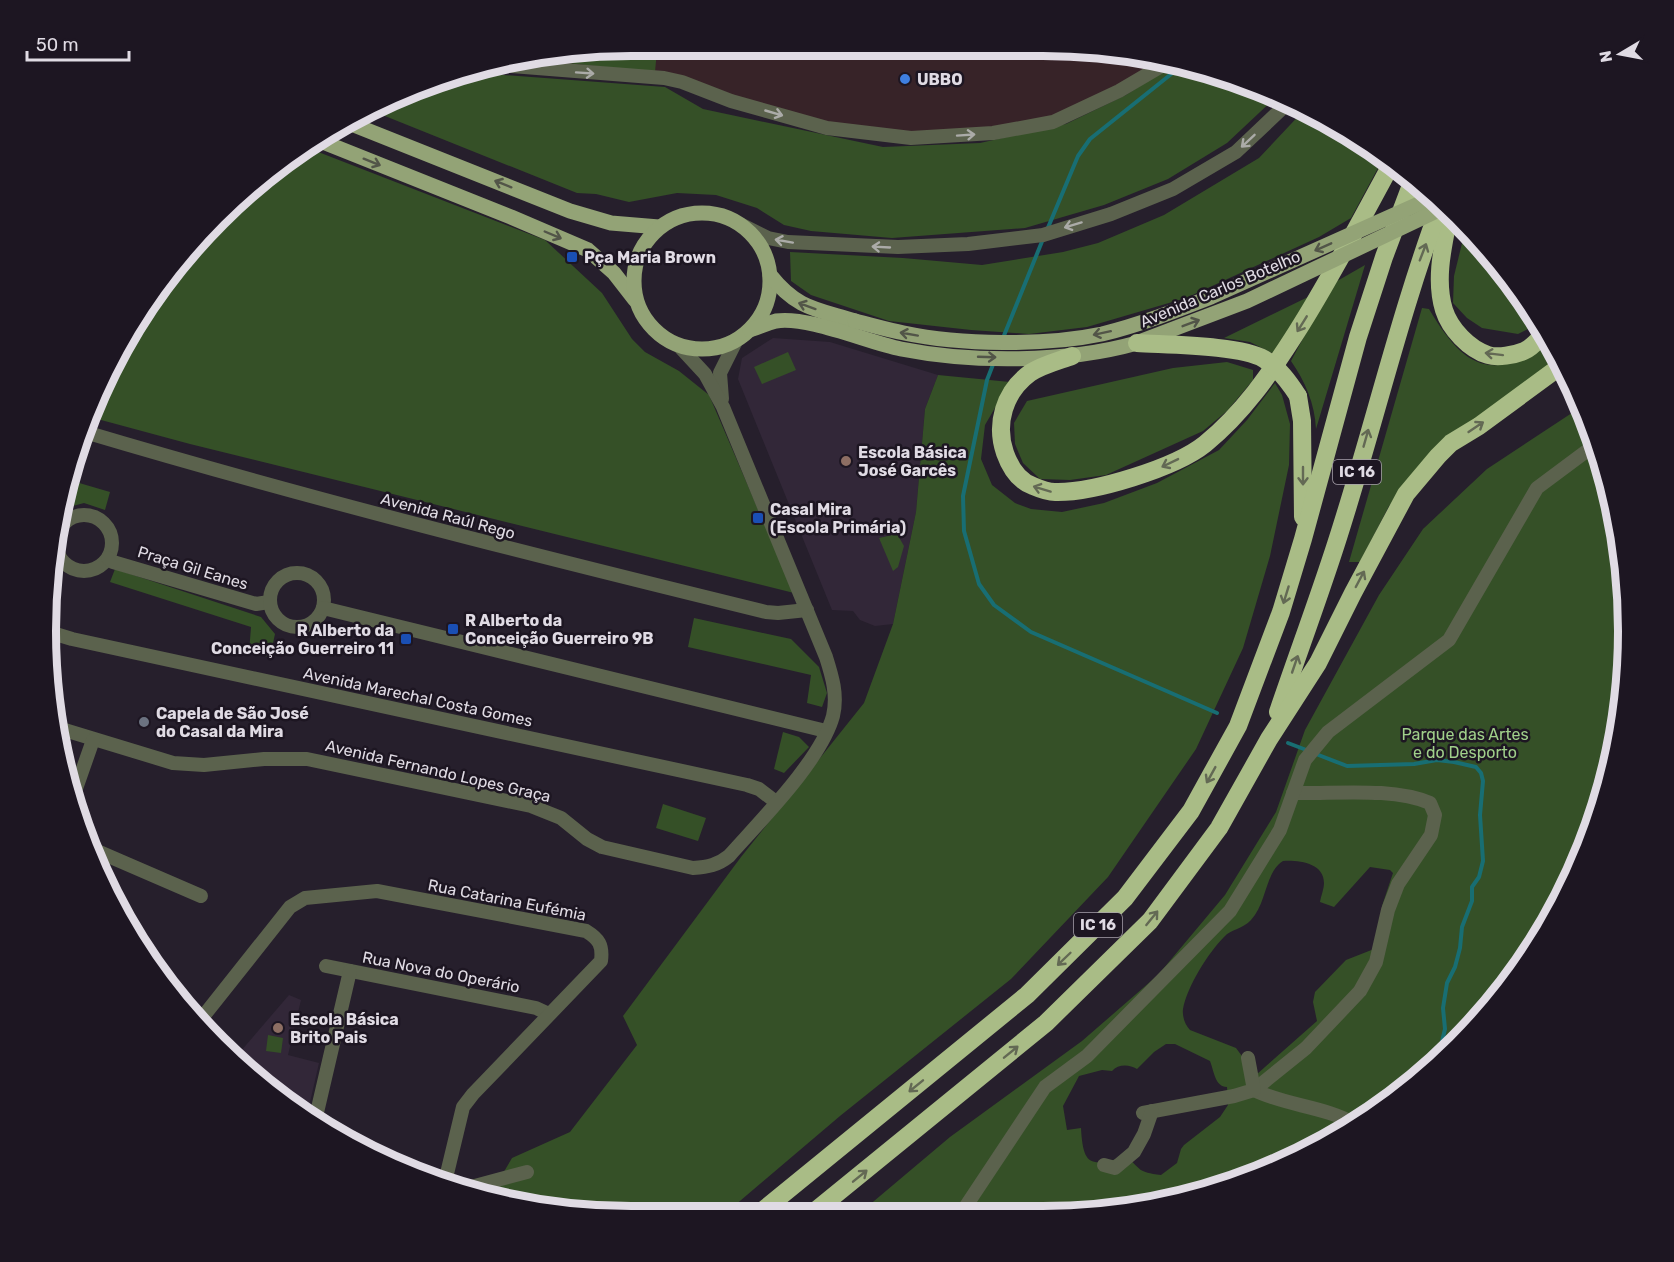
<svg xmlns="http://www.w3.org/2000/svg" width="1674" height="1262" font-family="Rubik,sans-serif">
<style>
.commercial{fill:#372328}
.built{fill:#322738}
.green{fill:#355027;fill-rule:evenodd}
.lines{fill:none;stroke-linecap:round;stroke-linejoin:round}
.stream{stroke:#186e73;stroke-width:4}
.minor{stroke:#5b624d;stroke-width:14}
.major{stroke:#93a376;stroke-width:15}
.highway{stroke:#a9bc86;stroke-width:18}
.major-bridge{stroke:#93a376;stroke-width:15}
.highway-bridge{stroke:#a9bc86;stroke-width:18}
.oneway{stroke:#ababa8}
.oneway2{stroke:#525548}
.oneway3{stroke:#636954}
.shop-dot{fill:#3f7fe0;stroke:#1d1622;stroke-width:2}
.transit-dot{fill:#1a4fb4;stroke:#1d1622;stroke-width:2}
.education-dot{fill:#8d6e63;stroke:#1d1622;stroke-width:2}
.worship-dot{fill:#6b7280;stroke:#1d1622;stroke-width:2}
.labels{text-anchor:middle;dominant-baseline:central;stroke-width:5;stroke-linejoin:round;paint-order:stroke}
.shield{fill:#1d1622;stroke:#a6a0aa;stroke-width:1.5}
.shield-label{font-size:15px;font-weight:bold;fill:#e0dbe4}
.poi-label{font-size:16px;font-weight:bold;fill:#e0dbe4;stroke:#1d1622;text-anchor:start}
.street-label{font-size:16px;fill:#e0dbe4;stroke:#1d1622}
.park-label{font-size:16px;fill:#a0d08a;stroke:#1d1622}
.rim{fill:none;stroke:#e0dbe4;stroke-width:8}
</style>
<rect width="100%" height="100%" fill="#261f2c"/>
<path class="commercial" d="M631 45 1081 46 1170 61 1053 122 911 138 827 128 682 82 485 64Z"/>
<g class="built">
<path d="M773 338 830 342 938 375 925 409 916 512 893 624 875 626 860 620 853 611 832 610 738 379 742 358Z"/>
<path d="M289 995 301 1000 288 1055 319 1063 307 1115 234 1059Z"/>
</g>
<g class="green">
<path d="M631 45H661L662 48 657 50 655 72 526 59Z"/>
<path d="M1178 62 1195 65 1277 96 1227 143 1168 179 1104 205 1025 228 892 238 811 231 784 225 757 208 716 195 677 193 629 202 596 194 577 193 370 110 463 72 665 87 703 109 883 147 980 143 1066 124 1126 95Z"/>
<path d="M1306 108 1369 144 1384 157 1351 218 1319 237 1186 298 1087 327 1029 334 971 330 889 321 811 295 791 281 790 252 903 258 982 265 1063 252 1098 243 1164 215 1259 158Z"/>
<path d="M308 148 545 240 602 293 632 339 645 352 679 371 709 395 794 593 190 444 90 417 106 372 191 244Z"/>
<path d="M1466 227 1530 305 1540 323 1518 334 1482 328 1467 318 1453 303 1454 276Z"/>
<path d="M1365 265 1316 429C1315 404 1305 381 1291 361L1332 284Z"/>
<path d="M1308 297 1276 355 1250 342 1224 338Z"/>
<path d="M1422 308 1429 309C1464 368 1490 382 1551 344L1557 355 1540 373 1409 482 1389 506 1360 562H1349Z"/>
<path d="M788 352 796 370 762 384 754 367Z"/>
<path d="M1227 362 1253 370V380L1227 411 1203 431 1106 475 1070 480 1040 479 1023 463 1015 444 1014 423 1027 401 1173 368Z"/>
<path d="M938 375 1010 382 985 425 981 459 992 485 1015 503 1031 509 1062 512 1104 503 1157 483 1219 450 1247 420 1275 383 1282 395 1290 424 1289 465 1270 556 1243 648 1196 749 1108 877 1011 979 840 1116 727 1212H555L489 1197 512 1158 570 1132 637 1045 623 1016 741 857 864 703 893 624 916 512 925 409Z"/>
<path d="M1584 405 1618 516 1629 631 1618 745 1585 855 1530 956 1458 1045 1369 1118 1267 1173 1119 1212H1092L1083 1205 1058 1206 1019 1212H861L950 1137 1082 1041 1158 975 1225 895 1276 812 1305 730 1379 595 1423 529 1487 469ZM1283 861C1299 860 1324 863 1324 883 1324 889 1321 896 1320 902L1334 907 1370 867 1390 870 1393 873 1382 906 1383 916 1374 949 1346 960 1315 992 1313 1002 1317 1021 1256 1075 1236 1048 1190 1030C1185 1025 1182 1016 1183 1009 1187 987 1208 953 1224 937 1231 929 1243 929 1251 920 1267 903 1265 872 1283 861ZM1166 1044H1175L1210 1061C1214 1071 1215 1087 1227 1087L1228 1105 1220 1117 1184 1145 1181 1149 1177 1163 1161 1175C1137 1172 1142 1170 1126 1156 1091 1167 1083 1167 1081 1128L1067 1130 1063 1106 1079 1076 1102 1070 1112 1071C1118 1064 1129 1064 1137 1069L1154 1052Z"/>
<path d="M69 480 110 492 105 510 84 503 58 510Z"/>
<path d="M897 534 904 546 898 567 893 571 879 538Z"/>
<path d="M115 569 261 617 275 634 270 657 249 653 251 627 110 582Z"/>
<path d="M694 618 791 639 819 667 827 693 822 707 807 703 811 675 688 647Z"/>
<path d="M783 732 799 737 809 747 784 773 774 769Z"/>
<path d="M663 804 706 818 698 841 656 828Z"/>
<path d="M268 1035 283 1038 281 1053 266 1051Z"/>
</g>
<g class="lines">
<g class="stream">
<path d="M1047 230 1078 156 1090 139 1185 63"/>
<path d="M1003 338 1043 239"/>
<path d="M994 362 987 380 963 496 964 531 979 584 994 605 1031 632 1217 713"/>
<path d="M1288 743 1309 751"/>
<path d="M1316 754 1347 766 1414 764 1437 760 1454 762 1476 767 1481 773 1483 781 1480 815 1483 861 1479 877 1472 887V901L1462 927 1460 948 1455 967 1447 983 1443 1008 1445 1029 1437 1062"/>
</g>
<g class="minor">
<path d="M485 64 664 78 682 82 731 101 827 128 911 138 993 133 1053 122 1119 91 1170 61"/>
<path d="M742 225 768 238 788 242 898 247 968 244 1043 235 1111 214 1173 189 1236 152 1290 101"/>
<path d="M722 399 720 373 736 341"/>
<path d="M85 432C310 499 537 556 766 612L778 613 807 610"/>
<circle cx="84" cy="543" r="28"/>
<path d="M108 558 113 562 256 604 269 602"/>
<circle cx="297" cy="600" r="27"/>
<path d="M323 608 826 731"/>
<path d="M49 632 72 639 747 785 759 789 776 802"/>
<path d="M58 728 173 763 204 765 264 759H307L531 806 561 818 587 839 602 847 693 868C708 867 718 865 729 856 761 820 821 760 833 716 838 695 832 676 826 657L723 407 705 374 680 347"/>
<path d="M1293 793C1335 794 1392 787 1430 803L1435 815 1431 835 1398 884 1388 910 1376 962 1360 991 1306 1048 1254 1090C1286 1106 1325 1106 1357 1125"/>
<path d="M72 800 93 740"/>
<path d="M90 848 201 896"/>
<path d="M326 966 536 1008 549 1014"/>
<path d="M198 1023 290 907 305 898 377 891 586 931C599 939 603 945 601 961L473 1094 463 1107 444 1186"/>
<path d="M1143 1113 1234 1096 1254 1090 1248 1058"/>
<path d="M315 1121 350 971"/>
<path d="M1104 1165 1115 1168 1134 1152 1144 1134 1152 1111"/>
<path d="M460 1190 527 1172"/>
<path d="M962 1212 1045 1087 1087 1056 1230 911 1280 830 1305 760 1328 732 1449 640 1537 488 1596 444"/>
</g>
<g class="major">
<path d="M344 121 570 211 611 223 659 227"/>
<path d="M318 140 511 217 588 250 614 273 635 300"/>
<circle cx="702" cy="281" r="68"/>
<path d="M770 275C797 309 816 309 855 321"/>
<path d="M750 330C759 327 768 323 776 321 808 316 867 342 901 349 972 363 1066 363 1137 343"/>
</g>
<g class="highway">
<path d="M1450 210C1444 242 1434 278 1444 310 1450 329 1469 349 1488 355 1498 358 1514 355 1524 351 1532 348 1539 339 1545 333"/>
<path d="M1072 356C1058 361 1042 365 1030 373 1004 392 995 424 1005 453 1010 467 1019 481 1033 486 1040 489 1049 492 1055 492 1093 493 1175 468 1205 444 1243 413 1270 374 1296 333 1331 278 1361 220 1392 163"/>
<path d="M1298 396 1302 421 1303 517"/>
<path d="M1278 712C1297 656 1318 600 1336 544 1373 430 1399 315 1441 203"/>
<path d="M761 1212 1027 995 1125 898 1191 811 1238 726 1281 612 1303 539 1358 337 1384 257 1413 180"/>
<path d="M814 1212 1046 1023 1150 921 1219 828 1269 739 1318 663 1353 593 1406 494 1438 456 1451 443 1479 426 1562 365"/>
</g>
<g class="major-bridge">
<path d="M855 321C871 325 888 330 904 333 960 345 1045 346 1102 334 1139 325 1175 311 1211 297L1434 197"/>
<path d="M1139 342 1247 301 1445 207"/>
</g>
<path class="highway-bridge" d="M1137 343C1166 345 1241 345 1264 359 1279 368 1289 382 1298 396"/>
</g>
<defs><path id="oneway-shaft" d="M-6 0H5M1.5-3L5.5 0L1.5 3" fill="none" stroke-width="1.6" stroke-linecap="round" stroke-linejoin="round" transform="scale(1.5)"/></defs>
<g class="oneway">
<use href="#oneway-shaft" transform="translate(585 73) rotate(4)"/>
<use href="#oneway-shaft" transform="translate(774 113) rotate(16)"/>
<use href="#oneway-shaft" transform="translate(966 135) rotate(-4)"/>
<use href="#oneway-shaft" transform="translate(1248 141) rotate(137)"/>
<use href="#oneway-shaft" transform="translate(1073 225) rotate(163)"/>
<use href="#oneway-shaft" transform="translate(784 241) rotate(-170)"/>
<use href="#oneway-shaft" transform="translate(881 247) rotate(-177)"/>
</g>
<g class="oneway2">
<use href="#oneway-shaft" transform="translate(372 162) rotate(22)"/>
<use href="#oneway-shaft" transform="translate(503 184) rotate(-158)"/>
<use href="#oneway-shaft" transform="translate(553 235) rotate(23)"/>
<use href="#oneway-shaft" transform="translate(1323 247) rotate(156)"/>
<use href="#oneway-shaft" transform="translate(807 306) rotate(-160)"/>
<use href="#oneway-shaft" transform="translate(1191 323) rotate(-21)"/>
<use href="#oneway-shaft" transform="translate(1102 333) rotate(168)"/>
<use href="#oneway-shaft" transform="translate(909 334) rotate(-170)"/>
<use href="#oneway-shaft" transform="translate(987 357) rotate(2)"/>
</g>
<g class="oneway3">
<use href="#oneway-shaft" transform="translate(1423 252) rotate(-69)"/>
<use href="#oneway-shaft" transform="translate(1302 324) rotate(122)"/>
<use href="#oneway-shaft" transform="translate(1494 354) rotate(-173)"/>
<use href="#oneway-shaft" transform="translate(1476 427) rotate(-34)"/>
<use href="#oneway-shaft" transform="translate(1366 438) rotate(-74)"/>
<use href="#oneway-shaft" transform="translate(1170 463) rotate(154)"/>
<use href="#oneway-shaft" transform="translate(1303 476) rotate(90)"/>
<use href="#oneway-shaft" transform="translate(1042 489) rotate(-163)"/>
<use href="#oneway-shaft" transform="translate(1360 579) rotate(-62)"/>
<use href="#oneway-shaft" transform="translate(1286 595) rotate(107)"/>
<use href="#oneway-shaft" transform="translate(1295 664) rotate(-71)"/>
<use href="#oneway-shaft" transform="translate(1211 775) rotate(119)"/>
<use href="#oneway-shaft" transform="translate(1152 918) rotate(-51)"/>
<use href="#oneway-shaft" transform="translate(1064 959) rotate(136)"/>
<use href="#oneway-shaft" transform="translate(1011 1052) rotate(-39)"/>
<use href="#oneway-shaft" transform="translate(916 1086) rotate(141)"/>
<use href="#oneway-shaft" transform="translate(860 1176) rotate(-39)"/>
</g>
<circle class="shop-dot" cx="905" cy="79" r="6"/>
<g class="transit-dot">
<rect x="566" y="251" width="12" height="12" rx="3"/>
<rect x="752" y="512" width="12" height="12" rx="3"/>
<rect x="447" y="623" width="12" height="12" rx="3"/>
<rect x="400" y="633" width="12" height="12" rx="3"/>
</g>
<g class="education-dot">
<circle cx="846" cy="461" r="6"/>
<circle cx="278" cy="1028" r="6"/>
</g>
<circle class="worship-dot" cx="144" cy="722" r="6"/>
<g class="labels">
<g class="shield">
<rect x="1333" y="460" width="48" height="24" rx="4.5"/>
<rect x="1074" y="913" width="48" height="24" rx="4.5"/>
</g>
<g class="shield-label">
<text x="1357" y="472">IC 16</text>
<text x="1098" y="925">IC 16</text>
</g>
<g class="poi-label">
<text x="917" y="79">UBBO</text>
<text x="584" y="257">Pça Maria Brown</text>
<text x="858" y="452">Escola Básica<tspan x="858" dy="18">José Garcês</tspan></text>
<text x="770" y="509">Casal Mira<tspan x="770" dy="18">(Escola Primária)</tspan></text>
<text x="465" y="620">R Alberto da<tspan x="465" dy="18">Conceição Guerreiro 9B</tspan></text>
<text x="394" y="630" text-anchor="end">R Alberto da<tspan x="394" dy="18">Conceição Guerreiro 11</tspan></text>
<text x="156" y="713">Capela de São José<tspan x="156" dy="18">do Casal da Mira</tspan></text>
<text x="290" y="1019">Escola Básica<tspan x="290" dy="18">Brito Pais</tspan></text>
</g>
<g class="street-label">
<text transform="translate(1220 289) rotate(-23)">Avenida Carlos Botelho</text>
<text transform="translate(448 516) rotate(15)">Avenida Raúl Rego</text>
<text transform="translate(193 568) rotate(17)">Praça Gil Eanes</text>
<text transform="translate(418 697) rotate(12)">Avenida Marechal Costa Gomes</text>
<text transform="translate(438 771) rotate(13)">Avenida Fernando Lopes Graça</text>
<text transform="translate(507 900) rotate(11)">Rua Catarina Eufémia</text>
<text transform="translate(441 972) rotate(11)">Rua Nova do Operário</text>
</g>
<g class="park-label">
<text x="1465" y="734">Parque das Artes<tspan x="1465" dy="18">e do Desporto</tspan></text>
</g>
</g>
<path d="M0 0H1674V1262H0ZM631 56H1043A575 575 0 0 1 1618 631V631A575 575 0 0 1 1043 1206H631A575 575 0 0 1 56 631V631A575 575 0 0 1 631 56Z" fill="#1d1622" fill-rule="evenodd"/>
<path class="rim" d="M631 56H1043A575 575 0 0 1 1618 631V631A575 575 0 0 1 1043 1206H631A575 575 0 0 1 56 631V631A575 575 0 0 1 631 56Z"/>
<g transform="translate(1620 54) rotate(260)" stroke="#1d1622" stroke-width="4.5" paint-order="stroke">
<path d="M0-4.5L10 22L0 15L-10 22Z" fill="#e0dbe4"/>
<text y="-9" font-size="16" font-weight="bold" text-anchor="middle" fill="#e0dbe4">N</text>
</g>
<path d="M27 51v9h102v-9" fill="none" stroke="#e0dbe4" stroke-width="3"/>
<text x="36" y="51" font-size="18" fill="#e0dbe4" stroke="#1d1622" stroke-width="4.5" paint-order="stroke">50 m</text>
</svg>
